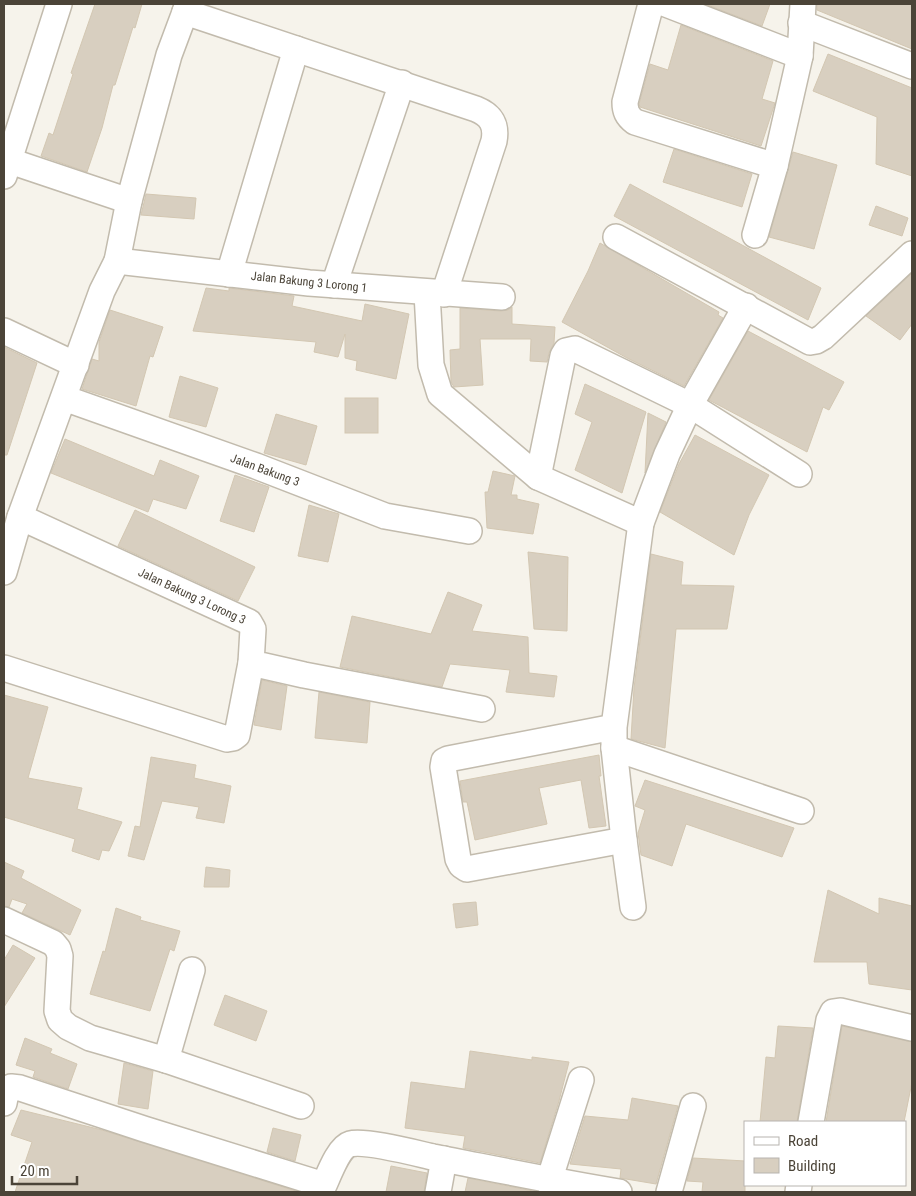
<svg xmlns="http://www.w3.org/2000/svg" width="916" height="1196" font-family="'Roboto Condensed',sans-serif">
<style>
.building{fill:#d8cfc0;stroke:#d3c7b2}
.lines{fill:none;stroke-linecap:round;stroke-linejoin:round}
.street-casing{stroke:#c2bbad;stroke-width:28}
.street{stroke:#fff;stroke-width:25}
.labels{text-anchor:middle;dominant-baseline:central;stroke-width:4.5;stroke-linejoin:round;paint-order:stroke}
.street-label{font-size:12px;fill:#4b4438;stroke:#fff}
</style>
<rect width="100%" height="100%" fill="#f6f3eb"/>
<g class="building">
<path d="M95 4H142L135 28 133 27 115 85H113L102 128 87 172 41 156 49 133 53 135 73 74 71 73Z"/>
<path d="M705 4H770L762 26Z"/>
<path d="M817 4H912V49L817 10Z"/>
<path d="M681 25 773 61 762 99 775 103 761 146 640 107 639 104 650 64 668 70Z"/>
<path d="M828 54 912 88V176L876 164 877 117 813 91Z"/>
<path d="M674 149 752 174 742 207 663 182Z"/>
<path d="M793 152 837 165 814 249 769 237Z"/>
<path d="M630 184 821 288 808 320 614 216Z"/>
<path d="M146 194 196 198 194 219 141 215Z"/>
<path d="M876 206 908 218 902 236 869 225Z"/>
<path d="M600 243 719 312 718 315 723 318 684 386 627 358 562 322 588 271Z"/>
<path d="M912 273V324L900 340 866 316Z"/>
<path d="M206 288 229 291V288L294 296 292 306 362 321 365 304 409 314 396 379 356 370 357 361 345 358V334L338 357 314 352 316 342 193 331Z"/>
<path d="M512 307V324L555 327 554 343 549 353 547 362 530 361 531 339H480L483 385 454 387 451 382 450 350 460 349V308L501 311 508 310Z"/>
<path d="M110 310 163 327 153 357 150 356 136 406 82 389 92 359 99 361V342Z"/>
<path d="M748 331 844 382 829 410 823 407 807 452 709 400Z"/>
<path d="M4 347 37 363 7 455H4Z"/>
<path d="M180 376 218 388 206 427 169 417Z"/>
<path d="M585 384 646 412 622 493 575 470 592 422 575 414Z"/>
<rect x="345" y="398" width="33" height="35"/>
<path d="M648 413 666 422 645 473Z"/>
<path d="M276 414 317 426 306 465 264 453Z"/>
<path d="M695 435 769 475 749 515 734 555 660 512 679 464Z"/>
<path d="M65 439 154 476 160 460 199 476 186 509 153 499 148 512 51 473Z"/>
<path d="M493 471 515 476 511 495H517V499L539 504 533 534 487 528 485 492H488Z"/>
<path d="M235 475 269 487 254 532 220 521Z"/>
<path d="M309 505 339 514 328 562 298 556Z"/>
<path d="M135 510 255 567 238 601 118 546Z"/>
<path d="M528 552 568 557 567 631 534 629Z"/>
<path d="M651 554 683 562 681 585 734 586 727 629H676L665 748 631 739 634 688Z"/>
<path d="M448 592 482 605 472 631 528 637 529 673 557 676 554 697 506 692 510 670 450 664 442 687 340 667 352 616 431 634Z"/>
<path d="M262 680 287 686 281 730 254 725Z"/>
<path d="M319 692 370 702 367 743 315 738Z"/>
<path d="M4 695 48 707 28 778 82 788 77 809 122 822 109 851 102 850 99 860 72 851 75 839 4 817Z"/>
<path d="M599 755 601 776H599L606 826 589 828 581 780 539 788 547 824 475 840 467 802H463L460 781Z"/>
<path d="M151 757 196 765 194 778 231 786 224 823 196 818 199 807 162 801 144 860 128 856 135 826 140 827Z"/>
<path d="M645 780 794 828 782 857 686 824 672 866 641 855 638 833 645 810 635 806Z"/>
<path d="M4 862 24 871 21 878 81 910 70 935 22 913 27 904 12 899 9 907 4 906Z"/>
<path d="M206 867 230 870 229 887H204Z"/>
<path d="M828 890 879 914V898L912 906V990L869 984 867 962H814Z"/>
<path d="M476 902 478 925 456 928 453 904Z"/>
<path d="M116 908 141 917 140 920 180 931 174 951 170 949 150 1011 90 994 103 951 105 952Z"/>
<path d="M13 945 35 958 4 1007V960Z"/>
<path d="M225 995 267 1011 256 1041 214 1025Z"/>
<path d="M778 1026 813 1028 797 1122H760L766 1057 775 1058Z"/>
<path d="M842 1026 912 1042V1082L904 1122H826Z"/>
<path d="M25 1038 52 1049 50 1053 77 1064 68 1089 33 1077 35 1071 16 1065Z"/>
<path d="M470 1051 532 1060V1057L569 1062 559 1101 540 1163 463 1148 465 1136 405 1128 411 1082 465 1089Z"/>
<path d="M124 1063 153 1071 148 1109 118 1104Z"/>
<path d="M632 1098 678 1106 656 1184 620 1178 621 1169 570 1164 585 1116 628 1120Z"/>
<path d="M21 1110 102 1130 299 1192H15L32 1142 11 1135Z"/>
<path d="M273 1128 301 1135 295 1161 267 1152Z"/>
<path d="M693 1158 745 1161V1192H702L703 1182 687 1181Z"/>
<path d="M391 1166 427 1173 424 1192H386Z"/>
<path d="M468 1178 538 1192H465Z"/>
</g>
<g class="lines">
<defs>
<g id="street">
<path d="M651 4 625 102C625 111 627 116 635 122L775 166 800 56 803 4"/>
<path d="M666 4 800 56"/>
<path d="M185 12 476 109C491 115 497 125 494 141L444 294"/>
<path d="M801 23 912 66"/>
<path d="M4 159 129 201"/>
<path d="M4 176 59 4"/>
<path d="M755 235 775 166"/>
<path d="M616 237 810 342 816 341 823 337 912 254"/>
<path d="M117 261 309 283 502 297"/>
<path d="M229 274 296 49"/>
<path d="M334 285 402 83"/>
<path d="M427 293 431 365 440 394 538 477 641 523"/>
<path d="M4 331 76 365"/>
<path d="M64 398 256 466 385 516 469 531"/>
<path d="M538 477 563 356 566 351 575 349 690 405 799 474"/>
<path d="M20 517 249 622 253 629 251 663 304 675 482 709"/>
<path d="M4 572 20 517 102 291 117 261 129 201 169 55 188 4"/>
<path d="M4 668 227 739 233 738 237 735 251 663"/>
<path d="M614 727 448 759 444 761 443 767 458 859 461 865 467 869 624 840 614 748V727L641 523 667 454 690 405 746 306"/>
<path d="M614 748 801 811"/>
<path d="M624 840 633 907"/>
<path d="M4 920 53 943 58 949 60 956 57 1011 60 1020 68 1027 90 1038 166 1060 301 1106"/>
<path d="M166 1060 192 970"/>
<path d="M4 1103 6 1093 11 1087 20 1088 144 1129 324 1185C329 1174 339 1147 350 1144 365 1140 415 1153 433 1157 495 1169 557 1182 619 1192"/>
<path d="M811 1122 829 1020 833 1012 840 1011 912 1028"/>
<path d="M438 1192 444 1159"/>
<path d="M553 1192 549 1181 581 1080"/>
<path d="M669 1192 693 1106"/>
<path d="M798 1192 799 1185"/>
</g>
</defs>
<use href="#street" class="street-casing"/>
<use href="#street" class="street"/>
</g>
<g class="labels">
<g class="street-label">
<text transform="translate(309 282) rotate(6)">Jalan Bakung 3 Lorong 1</text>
<text transform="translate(265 470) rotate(20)">Jalan Bakung 3</text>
<text transform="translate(192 596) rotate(25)">Jalan Bakung 3 Lorong 3</text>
</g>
</g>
<rect width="916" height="1196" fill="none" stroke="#4b4438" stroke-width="10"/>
<rect x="744" y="1121" width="162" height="65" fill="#ffffff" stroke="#b7b4af"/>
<rect x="754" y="1137" width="25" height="8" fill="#ffffff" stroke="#b7b4af"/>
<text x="788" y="1146" font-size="15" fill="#4b4438">Road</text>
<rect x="754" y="1158" width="25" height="15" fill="#d8cfc0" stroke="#b7b4af"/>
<text x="788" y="1171" font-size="15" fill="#4b4438">Building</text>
<path d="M12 1176v8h65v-8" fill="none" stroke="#4b4438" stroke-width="2.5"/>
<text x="20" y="1176" font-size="15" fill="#4b4438" stroke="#ffffff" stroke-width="4" paint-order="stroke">20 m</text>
</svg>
